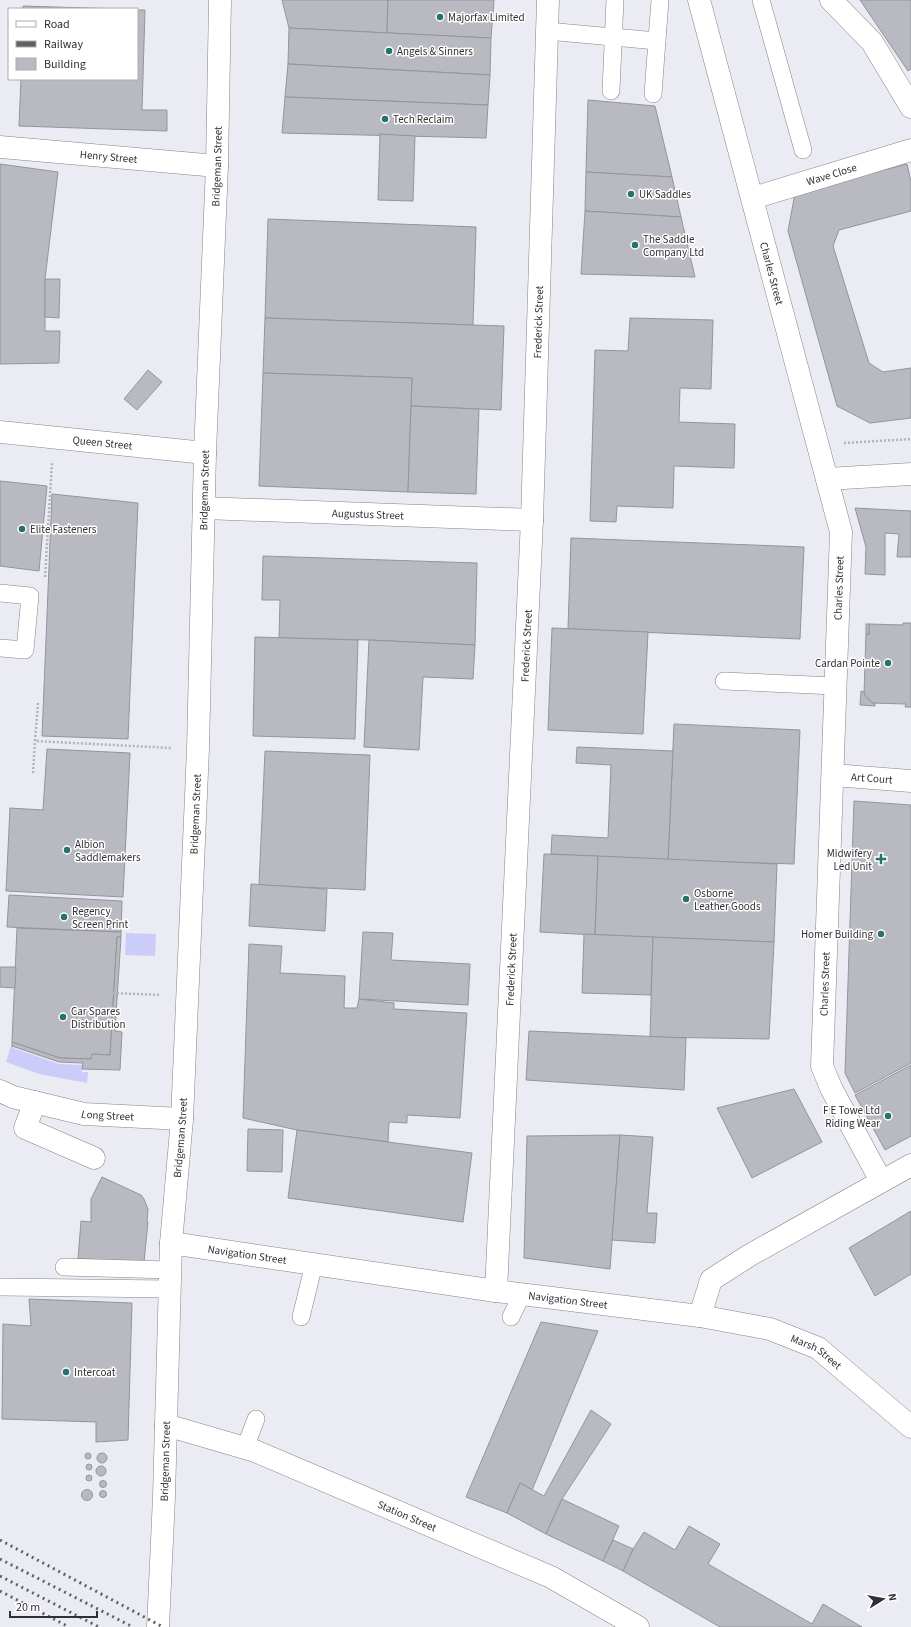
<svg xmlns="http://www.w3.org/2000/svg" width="911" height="1627" font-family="'Source Sans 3',sans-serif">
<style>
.green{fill:#ccccfa}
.building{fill:#b9b9c1;stroke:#94949b}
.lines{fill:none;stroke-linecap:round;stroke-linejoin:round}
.service-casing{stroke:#83838b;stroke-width:18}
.minor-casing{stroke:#83838b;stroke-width:23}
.tertiary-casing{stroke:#83838b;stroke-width:23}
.path{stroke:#b2b2b9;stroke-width:2.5;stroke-dasharray:2 2;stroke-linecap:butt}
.service{stroke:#fff;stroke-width:17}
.minor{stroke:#fff;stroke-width:22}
.tertiary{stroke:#fff;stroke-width:22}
.rail{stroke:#606165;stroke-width:3;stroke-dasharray:2 4;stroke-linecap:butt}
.poi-dot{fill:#27716e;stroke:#fff;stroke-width:1.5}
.labels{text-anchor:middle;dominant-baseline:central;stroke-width:3;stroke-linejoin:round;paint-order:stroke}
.poi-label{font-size:11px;fill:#2f3033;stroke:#fff;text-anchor:start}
.street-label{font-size:11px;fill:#2f3033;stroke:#fff}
</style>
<rect width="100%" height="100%" fill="#ebebf3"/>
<g class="green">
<path d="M126 933 156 934 155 956 125 955Z"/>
<path d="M12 1042H14L13 1048 59 1064 82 1065V1072H88L87 1083 39 1074 6 1062Z"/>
</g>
<g class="building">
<path d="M282 0H388L387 33 289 28Z"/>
<path d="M388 0H494L491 38 387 33Z"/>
<path d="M860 0H911V69L908 71Z"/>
<path d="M23 6 120 9H23Z"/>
<path d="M137 10H145L142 110H167V131L19 126 21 79H137Z"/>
<path d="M289 28 491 38 490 75 288 64Z"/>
<path d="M288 64 490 75 488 105 285 97Z"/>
<path d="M285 97 488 105 486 138 282 133Z"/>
<path d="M588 100 655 106 672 177 586 172Z"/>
<path d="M380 134 415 136 413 201 378 200Z"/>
<path d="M0 164 58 172 45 279V331H60L59 363 0 364Z"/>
<path d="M907 164 911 182V211L839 230 833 246 869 363 883 372 911 368V418L870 423 837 406 788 231 795 193Z"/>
<path d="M586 172 672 177 681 217 585 211Z"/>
<path d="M585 211 681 217 695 277 581 274Z"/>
<path d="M268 219 476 227 473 325 265 318Z"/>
<path d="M45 279H60L59 318 45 317Z"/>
<path d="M265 318 504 326 501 410 411 406 412 378 263 373Z"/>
<path d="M630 318 713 320 711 389 680 388 679 422 735 424 734 468 674 466 673 508 617 506 616 522 590 521 595 350 628 351Z"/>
<path d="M148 370 162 382 137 410 124 399Z"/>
<path d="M263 373 412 378 408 492 259 486Z"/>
<path d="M411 406 479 409 476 494 408 492Z"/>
<path d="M0 481 47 486 39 571 0 566Z"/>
<path d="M52 494 138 503 128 739 42 736Z"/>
<path d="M855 508 911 511V557H897L899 534 885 533V575L865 574 866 547Z"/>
<path d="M571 538 804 547 800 639 568 629Z"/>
<path d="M263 556 477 563 475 645 369 640 279 638 280 600H262Z"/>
<path d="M903 623H911V707H905L906 704 872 703 864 694 866 634H869V624L903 625Z"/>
<rect x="866" y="624" width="3" height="10"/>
<path d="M552 628 648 632 643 734 548 730Z"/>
<path d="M255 637 358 640 355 739 253 736Z"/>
<path d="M369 640 475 645 473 679 423 677 419 750 364 747Z"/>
<path d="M861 691 864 692V694L872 703H875V706L860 705Z"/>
<path d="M674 724 800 730 794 864 668 860Z"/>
<path d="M577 747 673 751 668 860 551 854 552 835 608 838 611 765 576 763Z"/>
<path d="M47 749 130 753 123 897 6 891 10 808 43 810Z"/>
<path d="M265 751 370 755 365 890 259 885Z"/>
<path d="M854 801 911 805V1063L855 1093 845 1073Z"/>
<path d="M544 854 598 856 595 935 540 932Z"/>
<path d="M598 856 777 864 774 942 595 935Z"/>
<path d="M251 884 327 889 325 931 249 926Z"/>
<path d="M9 895 122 901 121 932 7 927Z"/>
<path d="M17 928 121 932V937H117L110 1055 92 1054 91 1059 60 1058 12 1042Z"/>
<path d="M363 932 393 933 391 960 470 964 468 1005 359 999Z"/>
<path d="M584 934 653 937 651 995 582 993Z"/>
<path d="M117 937H121L115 1031 122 1032 120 1070 82 1069 83 1063 59 1062 12 1046V1042L60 1058 91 1059 92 1054 110 1055Z"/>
<path d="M653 937 774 942 769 1039 650 1037Z"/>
<path d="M249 944 282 946 280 973 345 976 344 1008H357L359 999 394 1003V1009L467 1013 460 1118 407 1115V1123L389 1122 388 1142 297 1130 243 1118Z"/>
<path d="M0 967H16L15 988 0 987Z"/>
<path d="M529 1031 686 1038 684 1090 526 1080Z"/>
<path d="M911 1065V1136L885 1150 855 1095Z"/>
<path d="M794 1089 822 1142 752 1178 717 1108Z"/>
<path d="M248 1129 283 1130 282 1172 247 1171Z"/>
<path d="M297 1130 472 1153 463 1222 288 1198Z"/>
<path d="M620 1135 610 1269 524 1258 527 1136Z"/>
<path d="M620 1135 653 1137 647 1213H657L655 1243 612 1240Z"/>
<path d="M102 1177 141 1195 144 1199 148 1209 147 1222H148L144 1262 78 1259 81 1221 91 1222V1199Z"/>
<path d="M911 1211V1274L875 1296 849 1248Z"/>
<path d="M29 1299 132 1303 128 1440 96 1442V1422L2 1419 3 1324 31 1326Z"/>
<path d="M541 1322 598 1331 532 1490 520 1483 507 1513 466 1497Z"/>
<path d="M591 1410 611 1424 562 1499 546 1534 507 1513 520 1483 544 1496Z"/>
<circle cx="102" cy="1458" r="5"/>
<circle cx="88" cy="1456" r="3"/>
<circle cx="89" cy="1467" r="3"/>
<circle cx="101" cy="1471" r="5"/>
<circle cx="89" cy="1478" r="3"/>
<circle cx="103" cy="1484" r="3.5"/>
<circle cx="87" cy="1495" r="5.5"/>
<circle cx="103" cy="1494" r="3.5"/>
<path d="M562 1499 619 1526 603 1561 546 1534Z"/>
<path d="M689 1526 720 1544 708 1564 812 1624 823 1604 862 1627H720L623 1571 633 1549 644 1532 675 1550Z"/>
<path d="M613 1540 633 1549 623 1571 603 1561Z"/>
</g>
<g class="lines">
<defs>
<g id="service">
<path d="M761 0 803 150"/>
<path d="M547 31 657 41"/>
<path d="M611 91 615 0"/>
<path d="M653 94 660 0"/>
<path d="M0 593 30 596 25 650 0 648"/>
<path d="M724 681 835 686"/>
<path d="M64 1267 170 1270"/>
<path d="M0 1287 170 1289"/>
<path d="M301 1317 314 1264"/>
<path d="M511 1317 522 1294"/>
<path d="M245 1448 256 1419"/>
</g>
<g id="minor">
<path id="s1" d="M699 0 841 532 822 1066 831 1088 881 1181"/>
<path d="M831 0 872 42 911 107"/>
<path id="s2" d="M0 147 217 166"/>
<path id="s3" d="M753 198 911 150"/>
<path d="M827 479 911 474"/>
<path id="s4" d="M204 508 532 520"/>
<path id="s5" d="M833 775 911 781"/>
<path id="s6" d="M0 1091 13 1097 84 1114 182 1119"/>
<path d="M35 1102 25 1128 94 1158"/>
<path id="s7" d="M171 1243 496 1291 700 1316 711 1280 750 1255 911 1165"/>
<path id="s8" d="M496 1291 532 520 548 0"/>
<path id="s9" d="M700 1316 770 1329 818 1348 911 1427"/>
<path id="s10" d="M166 1425 255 1451 551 1577 638 1627"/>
</g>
<g id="tertiary">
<path id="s11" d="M0 432 205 453"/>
<path id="s12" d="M158 1627 164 1497 171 1243 182 1119 198 749 205 453 217 166 220 0"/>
</g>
</defs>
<use href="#service" class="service-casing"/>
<use href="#minor" class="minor-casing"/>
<use href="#tertiary" class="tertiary-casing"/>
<g class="path">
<path d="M844 443 911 439"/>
<path d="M45 577 52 463"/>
<path d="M38 703 35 741 172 748"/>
<path d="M33 773 35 741"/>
<path d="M113 993 161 995"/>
</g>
<use href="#service" class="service"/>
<use href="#minor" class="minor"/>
<use href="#tertiary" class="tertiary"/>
<g class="rail">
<path d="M0 1540 163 1627"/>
<path d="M0 1559 133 1627"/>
<path d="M0 1576 99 1627"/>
<path d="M0 1591 69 1627"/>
</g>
</g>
<g class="poi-dot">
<circle cx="440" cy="17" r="4"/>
<circle cx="389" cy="51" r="4"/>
<circle cx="385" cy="119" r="4"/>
<circle cx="631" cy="194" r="4"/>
<circle cx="635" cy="245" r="4"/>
<circle cx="22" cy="529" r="4"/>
<circle cx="888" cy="663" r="4"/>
<circle cx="67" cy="850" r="4"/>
<path d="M879 853h4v4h4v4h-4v4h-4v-4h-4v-4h4z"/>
<circle cx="686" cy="899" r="4"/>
<circle cx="64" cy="917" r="4"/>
<circle cx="881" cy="934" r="4"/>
<circle cx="63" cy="1017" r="4"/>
<circle cx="888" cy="1116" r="4"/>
<circle cx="66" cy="1372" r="4"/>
</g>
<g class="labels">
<g class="poi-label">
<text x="448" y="17">Majorfax Limited</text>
<text x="397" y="51">Angels &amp; Sinners</text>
<text x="393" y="119">Tech Reclaim</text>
<text x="639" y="194">UK Saddles</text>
<text x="643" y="239">The Saddle<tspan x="643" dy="13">Company Ltd</tspan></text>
<text x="30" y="529">Elite Fasteners</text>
<text x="880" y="663" text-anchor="end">Cardan Pointe</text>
<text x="75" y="844">Albion<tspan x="75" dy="13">Saddlemakers</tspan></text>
<text x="872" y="853" text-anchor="end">Midwifery<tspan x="872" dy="13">Led Unit</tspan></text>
<text x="694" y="893">Osborne<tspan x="694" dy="13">Leather Goods</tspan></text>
<text x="72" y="911">Regency<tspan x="72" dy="13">Screen Print</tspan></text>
<text x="873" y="934" text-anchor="end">Homer Building</text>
<text x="71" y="1011">Car Spares<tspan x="71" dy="13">Distribution</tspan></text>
<text x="880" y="1110" text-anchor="end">F E Towe Ltd<tspan x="880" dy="13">Riding Wear</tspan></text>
<text x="74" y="1372">Intercoat</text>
</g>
<g class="street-label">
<text stroke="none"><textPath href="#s2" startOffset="109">Henry Street</textPath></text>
<text stroke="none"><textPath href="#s12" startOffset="1462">Bridgeman Street</textPath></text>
<text stroke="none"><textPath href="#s3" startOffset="82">Wave Close</textPath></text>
<text stroke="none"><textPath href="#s1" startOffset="283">Charles Street</textPath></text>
<text stroke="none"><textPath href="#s8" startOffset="970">Frederick Street</textPath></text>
<text stroke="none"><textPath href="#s11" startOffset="103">Queen Street</textPath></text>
<text stroke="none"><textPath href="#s12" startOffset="1138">Bridgeman Street</textPath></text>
<text stroke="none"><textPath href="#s4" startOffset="164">Augustus Street</textPath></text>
<text transform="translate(839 588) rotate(-88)">Charles Street</text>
<text stroke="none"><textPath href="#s8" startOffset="646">Frederick Street</textPath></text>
<text stroke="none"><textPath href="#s5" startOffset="39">Art Court</textPath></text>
<text stroke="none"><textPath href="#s12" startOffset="814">Bridgeman Street</textPath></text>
<text stroke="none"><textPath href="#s8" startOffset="322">Frederick Street</textPath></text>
<text transform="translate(825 984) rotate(-88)">Charles Street</text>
<text stroke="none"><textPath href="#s6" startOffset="111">Long Street</textPath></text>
<text stroke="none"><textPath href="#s12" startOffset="490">Bridgeman Street</textPath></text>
<text stroke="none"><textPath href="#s7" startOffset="77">Navigation Street</textPath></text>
<text stroke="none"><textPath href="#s7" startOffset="401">Navigation Street</textPath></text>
<text stroke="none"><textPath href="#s9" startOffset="123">Marsh Street</textPath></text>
<text stroke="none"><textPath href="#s12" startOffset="166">Bridgeman Street</textPath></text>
<text stroke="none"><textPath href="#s10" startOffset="258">Station Street</textPath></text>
</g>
</g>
<rect x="8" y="8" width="130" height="72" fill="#ffffff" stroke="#acacad"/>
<rect x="16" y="21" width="20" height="6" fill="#ffffff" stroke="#acacad"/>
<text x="44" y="28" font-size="12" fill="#2f3033">Road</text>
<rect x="16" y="41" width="20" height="6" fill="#606165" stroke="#acacad"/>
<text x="44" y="48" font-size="12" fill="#2f3033">Railway</text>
<rect x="16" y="58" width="20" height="12" fill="#b9b9c1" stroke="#acacad"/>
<text x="44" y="68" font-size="12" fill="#2f3033">Building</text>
<g transform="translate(883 1599) rotate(79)" stroke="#ffffff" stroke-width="3" paint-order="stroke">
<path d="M0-3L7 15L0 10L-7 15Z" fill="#2f3033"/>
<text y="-6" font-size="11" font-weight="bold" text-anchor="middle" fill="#2f3033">N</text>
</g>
<path d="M10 1611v6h87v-6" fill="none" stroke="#2f3033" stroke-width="2"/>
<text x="16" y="1611" font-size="12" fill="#2f3033" stroke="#ffffff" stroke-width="3" paint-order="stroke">20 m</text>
</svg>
